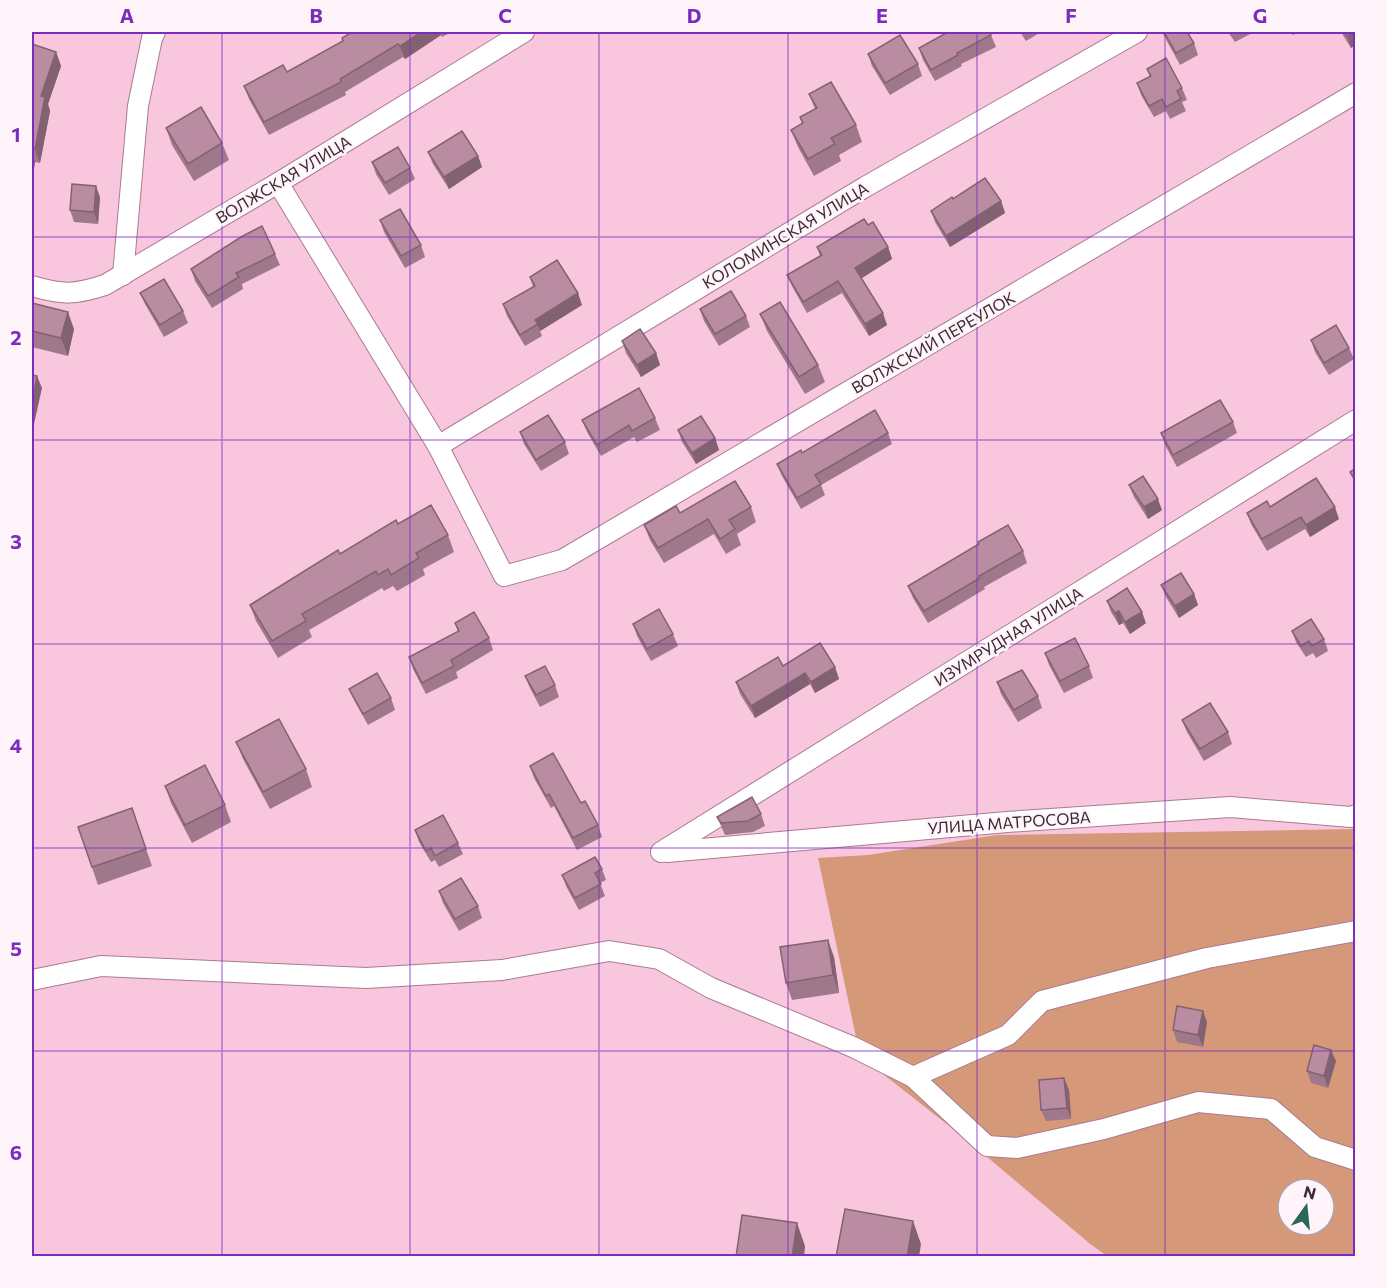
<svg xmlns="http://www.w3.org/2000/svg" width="1387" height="1288" font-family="Commissioner,sans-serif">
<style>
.green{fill:#d59878;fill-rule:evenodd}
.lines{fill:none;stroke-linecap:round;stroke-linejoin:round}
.street-casing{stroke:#a97b91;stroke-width:22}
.street{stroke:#fff;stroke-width:20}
.wall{fill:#a0788b}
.shaded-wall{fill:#826271}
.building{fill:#ba8ca2;stroke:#826271;stroke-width:1.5}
.grid{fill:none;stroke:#7b2cbf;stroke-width:1.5;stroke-opacity:0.55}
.labels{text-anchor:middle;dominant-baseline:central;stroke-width:5;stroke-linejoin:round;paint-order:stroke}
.street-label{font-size:16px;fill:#3d2a33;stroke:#fef4f9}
.neatline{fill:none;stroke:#7b2cbf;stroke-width:2}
.grid-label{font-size:20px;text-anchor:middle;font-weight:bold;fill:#7b2cbf}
</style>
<rect width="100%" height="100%" fill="#f8c6dd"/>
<path class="green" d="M1355 829V1256H1107L1089 1243 967 1140 860 1056 818 858 868 855 997 835ZM1288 1189H1324V1225H1288Z"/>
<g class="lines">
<defs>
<g id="street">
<path d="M278 183 438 446 504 576 562 560 1356 93"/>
<path d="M123 275 138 106 152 38 155 32"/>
<path d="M32 286C63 295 74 295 105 285L278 183 524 32"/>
<path d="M438 446 865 187 1137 32"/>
<path d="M661 852 1356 420"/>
<path d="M667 852 1007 822 1230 807 1351 817 1356 815"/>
<path d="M32 980 101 966 366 978 502 970 609 951 659 959 711 988 853 1047 913 1077 1008 1035 1042 1001 1207 958 1356 931"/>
<path d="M913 1077 987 1146 1017 1148 1104 1129 1198 1102 1271 1109 1315 1147 1356 1160"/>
</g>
</defs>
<use href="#street" class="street-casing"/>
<use href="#street" class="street"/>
</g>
<g class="wall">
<path d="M352 32H452L442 37 441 35 405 59 403 57 345 92 346 95 269 135 249 99 244 86 287 72 343 41 342 38Z"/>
<path d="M1020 32H1041L1026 41Z"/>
<path d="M1162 32H1187L1194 43 1198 55 1180 65Z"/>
<path d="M1228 32H1254L1235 42Z"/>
<path d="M1341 32H1356L1351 48Z"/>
<path d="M991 35 996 47 961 64 962 66 935 81 923 60 919 48Z"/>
<path d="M32 44 56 52 61 66 48 104 50 111 40 163 35 162 32 181Z"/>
<path d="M868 54 918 64 922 76 890 95 872 66Z"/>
<path d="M1147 69 1182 88 1187 100 1182 102 1186 111 1170 119 1166 111 1154 117 1141 95 1137 83 1150 77Z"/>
<path d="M809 94 856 125 862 142 839 155 841 161 814 176 798 147 791 130 802 124 800 117 815 109Z"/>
<path d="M166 128 222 143 229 160 194 181 172 145Z"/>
<path d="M428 152 478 156 482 167 449 189 433 164Z"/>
<path d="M372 162 410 168 415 179 389 195 376 174Z"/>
<path d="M100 197 98 224 74 222 70 210Z"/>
<path d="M953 199 1001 201 1005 213 950 247 935 222 931 211Z"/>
<path d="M380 220 421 245 425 257 405 268 384 232Z"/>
<path d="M868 225 888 247 892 259 861 278 887 325 869 336 842 293 807 313 792 286 787 275 820 256 817 247Z"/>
<path d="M275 254 280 265 242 284 243 289 212 308 195 281 191 269Z"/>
<path d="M530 277 582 305 540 331 542 336 525 346 507 316 503 304 533 287Z"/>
<path d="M140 293 183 311 188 323 164 337 145 304Z"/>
<path d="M32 303 74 329 68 356 32 347Z"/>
<path d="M700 309 746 316 750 327 719 346 704 321Z"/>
<path d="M760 314 818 365 825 382 805 394 767 331Z"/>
<path d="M1311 340 1349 348 1354 359 1329 375 1315 352Z"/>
<path d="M622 341 656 353 660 365 641 377 626 353Z"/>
<path d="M655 418 660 430 637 442 634 437 601 456 587 432 582 420Z"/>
<path d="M1233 422 1237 433 1177 467 1165 445 1161 433Z"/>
<path d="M678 430 715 438 719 450 696 464 682 442Z"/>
<path d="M520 432 565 442 569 454 541 471 524 444Z"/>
<path d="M888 433 892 444 821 485 825 495 801 509 782 476 777 464 802 453Z"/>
<path d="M1129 485 1162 510 1148 519 1134 497Z"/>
<path d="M751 507 756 522 737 534 741 545 726 554 714 534 664 563 650 540 644 525 680 513Z"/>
<path d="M1270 507 1339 519 1310 537 1305 529 1267 551 1251 524 1247 513Z"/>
<path d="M398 524 448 535 454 552 423 569 425 575 397 591 393 586 384 591 382 588 309 630 312 637 278 658 256 621 250 605 340 554Z"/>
<path d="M1023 551 1027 563 984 587 985 589 928 623 913 598 908 586Z"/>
<path d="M1161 585 1194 594 1198 605 1179 618 1166 597Z"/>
<path d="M1107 601 1146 623 1130 634 1123 623 1119 625 1111 612Z"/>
<path d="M455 623 489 638 493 650 456 672 458 678 426 694 413 669 409 657 458 632Z"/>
<path d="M633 624 673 634 678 646 651 661 637 636Z"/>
<path d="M1292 631 1324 639 1328 651 1316 658 1313 653 1306 657 1296 642Z"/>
<path d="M1045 653 1089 666 1093 678 1064 693 1049 665Z"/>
<path d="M783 666 835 667 839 679 815 693 810 684 755 718 740 694 736 682Z"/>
<path d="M525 676 555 685 559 697 540 707 530 688Z"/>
<path d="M997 682 1038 696 1042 708 1018 722 1001 694Z"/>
<path d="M349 689 391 698 395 710 368 725 354 700Z"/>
<path d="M1182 720 1228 732 1232 744 1204 761 1187 732Z"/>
<path d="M236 742 306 769 312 787 270 809 243 759Z"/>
<path d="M530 766 581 803 598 825 602 837 577 850 554 806 551 808 534 778Z"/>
<path d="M165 786 225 805 231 822 192 843 171 803Z"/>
<path d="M132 808 152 866 98 885 78 827Z"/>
<path d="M761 814 765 826 753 832 725 835 717 817Z"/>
<path d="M415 830 458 843 463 854 439 867 435 860 431 862 419 842Z"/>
<path d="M602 869 606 880 600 883 605 896 579 910 566 886 562 875Z"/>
<path d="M439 891 478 906 482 918 459 931 443 903Z"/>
<path d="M834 957 839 993 792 1000 786 983Z"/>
<path d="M1207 1022 1203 1047 1177 1042 1173 1030Z"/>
<path d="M1336 1061 1328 1088 1311 1083 1307 1071Z"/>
<path d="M1069 1090 1071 1119 1046 1121 1041 1110Z"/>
</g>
<g class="shaded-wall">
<path d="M421 32H439L441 35 405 59 400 46Z"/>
<path d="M1291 32H1298L1293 35Z"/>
<path d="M1354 32H1356V45L1351 48 1347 36Z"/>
<path d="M56 52 61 66 48 104 50 111 40 163 35 149 41 96Z"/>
<path d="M32 153 35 162 32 181Z"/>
<path d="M478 156 482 167 449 189 444 177Z"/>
<path d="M96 186 100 197 98 224 94 212Z"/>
<path d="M1001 201 1005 213 950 247 946 236Z"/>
<path d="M888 247 892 259 859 280 855 268Z"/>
<path d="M578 293 582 305 540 331 535 320Z"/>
<path d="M68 312 74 329 68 356 61 338Z"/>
<path d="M883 313 887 325 869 336 865 324Z"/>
<path d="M656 353 660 365 641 377 637 365Z"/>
<path d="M37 376 42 388 34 424 32 417V405Z"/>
<path d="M715 438 719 450 696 464 692 453Z"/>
<path d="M32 453 34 460 32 467Z"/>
<path d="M1158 499 1162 510 1148 519 1144 507Z"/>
<path d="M1335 507 1339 519 1310 537 1306 525Z"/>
<path d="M1194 594 1198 605 1179 618 1175 606Z"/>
<path d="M1119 611 1123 623 1119 625 1115 613Z"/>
<path d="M1142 612 1146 623 1130 634 1125 622Z"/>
<path d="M835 667 839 679 815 693 811 682Z"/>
<path d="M805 673 810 684 755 718 751 706Z"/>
<path d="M828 940 834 957 839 993 833 975Z"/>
<path d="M1203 1011 1207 1022 1203 1047 1198 1035Z"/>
<path d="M1331 1050 1336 1061 1328 1088 1324 1076Z"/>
<path d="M1064 1078 1069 1090 1071 1119 1067 1108Z"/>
<path d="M913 1221 921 1244 919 1257H907Z"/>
<path d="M797 1223 805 1246 804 1257H792Z"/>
</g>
<g class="building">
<path d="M352 32H421L400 46 398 44 340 79 341 82 264 122 244 86 283 65 287 72 343 41 342 38Z"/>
<path d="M948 32H989L991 35 957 53 958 55 931 70 919 48Z"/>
<path d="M1164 32H1187L1194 43 1176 53Z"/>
<path d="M1344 32H1354L1347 36Z"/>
<path d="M900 35 918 64 885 83 868 54Z"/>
<path d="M32 44 56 52 41 96 45 97 35 149H32Z"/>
<path d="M1166 58 1182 88 1177 91 1181 99 1166 107 1162 99 1149 106 1137 83 1151 76 1147 69Z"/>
<path d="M831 82 856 125 831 138 835 144 808 159 791 130 803 123 800 117 817 108 809 94Z"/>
<path d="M201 107 222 143 188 164 166 128Z"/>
<path d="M462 131 478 156 444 177 428 152Z"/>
<path d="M398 147 410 168 385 183 372 162Z"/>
<path d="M985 178 1001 201 946 236 931 211 952 197 953 199Z"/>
<path d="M72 184 96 186 94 212 70 210Z"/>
<path d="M400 209 421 245 401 256 380 220Z"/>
<path d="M864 219 868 225 873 222 888 247 855 268 883 313 865 324 838 281 803 302 787 275 822 255 817 247Z"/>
<path d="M262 226 275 254 236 273 239 277 208 296 191 269 241 237Z"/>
<path d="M557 260 578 293 535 320 538 324 520 335 503 304 535 286 530 277Z"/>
<path d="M164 279 183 311 160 325 140 293Z"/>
<path d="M731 291 746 316 715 334 700 309Z"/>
<path d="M780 302 818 365 799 377 760 314Z"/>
<path d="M32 303 68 312 61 338 32 331Z"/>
<path d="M1336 325 1349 348 1324 363 1311 340Z"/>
<path d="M640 329 656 353 637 365 622 341Z"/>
<path d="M32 375 37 376 32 405Z"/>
<path d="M639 388 655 418 632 431 629 425 597 445 582 420Z"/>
<path d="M1220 400 1233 422 1173 455 1161 433Z"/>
<path d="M875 410 888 433 815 475 821 484 797 498 777 464 801 450 802 453Z"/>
<path d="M548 415 565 442 536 460 520 432Z"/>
<path d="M701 416 715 438 692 453 678 430Z"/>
<path d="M1356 468V482L1350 472Z"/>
<path d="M1143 476 1158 499 1144 507 1129 485Z"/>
<path d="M1316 478 1335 507 1306 525 1301 517 1262 539 1247 513 1267 501 1270 507Z"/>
<path d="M735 481 751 507 729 520 735 529 720 539 708 519 658 548 644 525 676 506 680 513Z"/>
<path d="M431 505 448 535 416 553 419 558 391 575 388 569 378 575 376 571 302 614 306 621 272 641 250 605 338 550 340 554 396 520 398 524Z"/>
<path d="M1008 525 1023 551 979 576 980 578 924 611 908 586 979 544 978 542Z"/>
<path d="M1181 573 1194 594 1175 606 1161 585Z"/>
<path d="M1127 588 1142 612 1125 622 1119 611 1115 613 1107 601Z"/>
<path d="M659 609 673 634 647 649 633 624Z"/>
<path d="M474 612 489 638 451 660 454 666 422 683 409 657 459 631 455 623Z"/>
<path d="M1311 619 1324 639 1312 646 1309 641 1301 646 1292 631Z"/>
<path d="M1075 638 1089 666 1060 681 1045 653Z"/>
<path d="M820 643 835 667 811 682 805 673 751 706 736 682 778 657 783 666Z"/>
<path d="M545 666 555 685 536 695 525 676Z"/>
<path d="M1022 670 1038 696 1014 710 997 682Z"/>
<path d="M377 673 391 698 363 714 349 689Z"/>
<path d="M1210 703 1228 732 1200 749 1182 720Z"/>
<path d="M279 719 306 769 263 792 236 742Z"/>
<path d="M553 753 581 803 585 801 598 825 573 838 549 794 546 796 530 766Z"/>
<path d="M205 765 225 805 185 825 165 786Z"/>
<path d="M752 797 761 814 748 821 721 823 717 817Z"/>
<path d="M132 808 146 849 92 867 78 827Z"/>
<path d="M443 815 458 843 435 856 431 848 426 851 415 830Z"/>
<path d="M595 857 602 869 595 873 601 884 575 898 562 875Z"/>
<path d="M461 878 478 906 455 919 439 891Z"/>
<path d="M828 940 833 975 786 983 780 947Z"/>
<path d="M1177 1006 1203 1011 1198 1035 1173 1030Z"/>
<path d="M1314 1045 1331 1050 1324 1076 1307 1071Z"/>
<path d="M1064 1078 1067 1108 1041 1110 1039 1080Z"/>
<path d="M845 1209 913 1221 907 1257H836Z"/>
<path d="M742 1215 797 1223 792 1257H736Z"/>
</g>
<path class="grid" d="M222 32V1256M410 32V1256M599 32V1256M788 32V1256M977 32V1256M1165 32V1256M32 237H1356M32 440H1356M32 644H1356M32 848H1356M32 1051H1356"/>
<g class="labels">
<g class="street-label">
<text transform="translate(283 179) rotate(-31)">ВОЛЖСКАЯ УЛИЦА</text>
<text transform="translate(785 235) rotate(-31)">КОЛОМИНСКАЯ УЛИЦА</text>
<text transform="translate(933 342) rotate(-30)">ВОЛЖСКИЙ ПЕРЕУЛОК</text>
<text transform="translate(1008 636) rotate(-32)">ИЗУМРУДНАЯ УЛИЦА</text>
<text transform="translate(1009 822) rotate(-4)">УЛИЦА МАТРОСОВА</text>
</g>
</g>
<rect width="1387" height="1288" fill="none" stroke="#fef4f9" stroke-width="66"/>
<g transform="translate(1306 1207) rotate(15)"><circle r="28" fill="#fef4f9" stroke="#b1a3aa" stroke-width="1.5"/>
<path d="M0-4.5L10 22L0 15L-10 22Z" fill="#2a6754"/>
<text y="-9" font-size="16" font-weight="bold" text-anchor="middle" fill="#3d2a33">N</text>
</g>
<rect x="33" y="33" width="1321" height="1222" class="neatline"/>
<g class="grid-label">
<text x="127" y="23">A</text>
<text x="316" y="23">B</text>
<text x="505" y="23">C</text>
<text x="694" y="23">D</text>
<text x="882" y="23">E</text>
<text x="1071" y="23">F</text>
<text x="1260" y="23">G</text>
<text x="16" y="142">1</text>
<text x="16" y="345">2</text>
<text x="16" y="549">3</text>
<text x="16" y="753">4</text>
<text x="16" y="956">5</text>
<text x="16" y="1160">6</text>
</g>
</svg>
